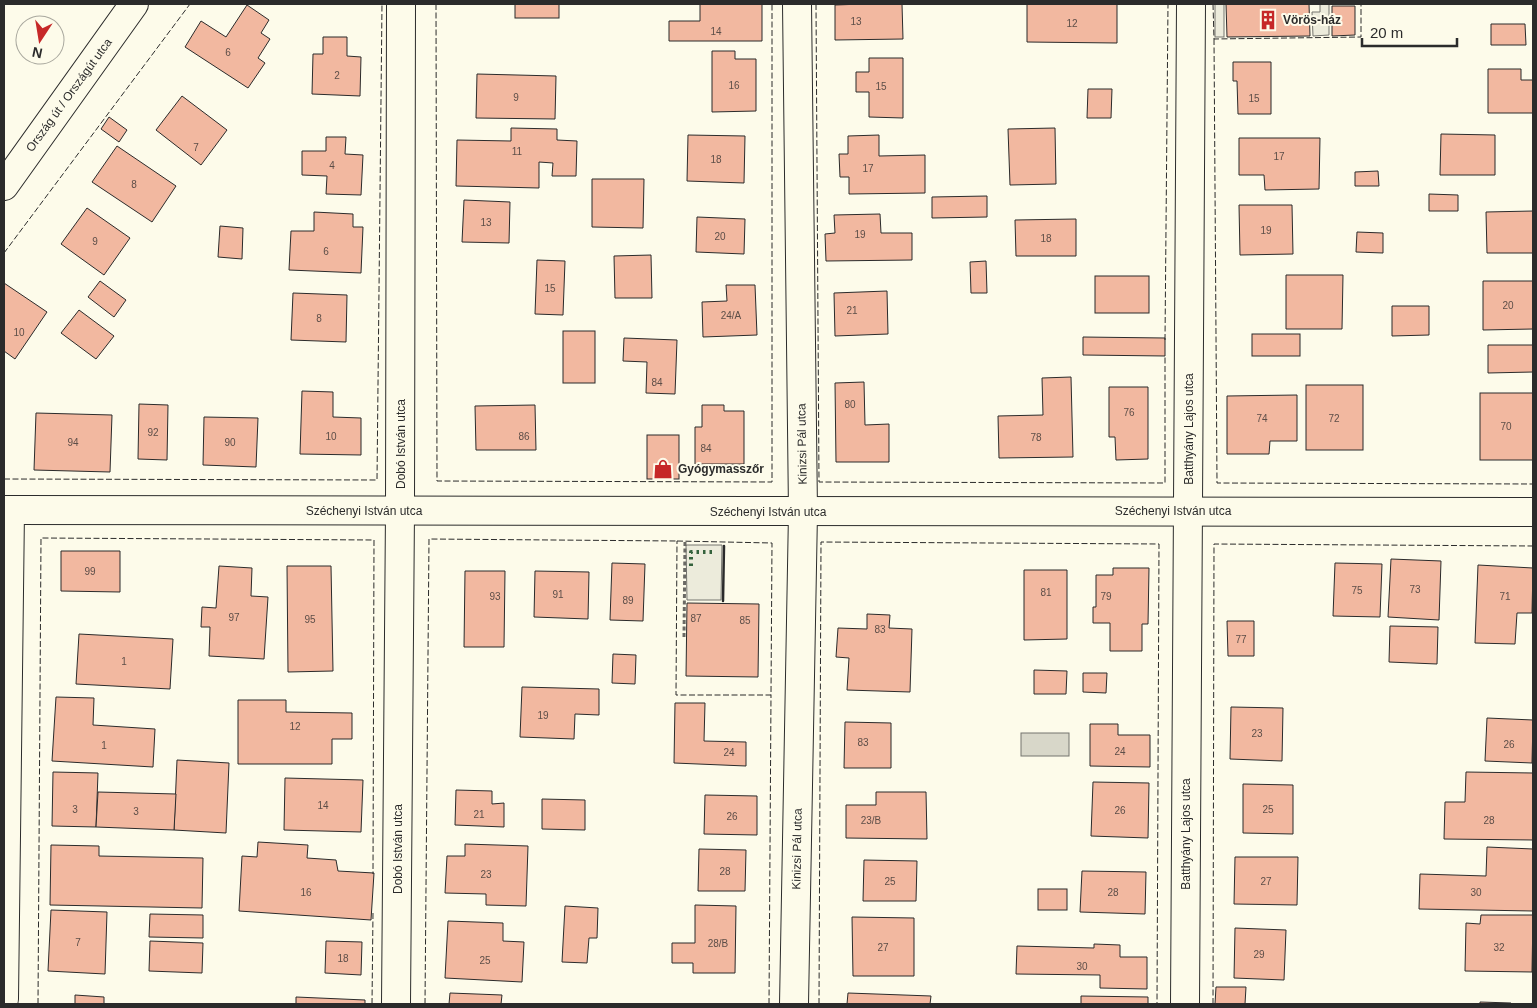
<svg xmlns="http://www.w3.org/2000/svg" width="1537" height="1008" font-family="Arial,sans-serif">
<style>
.green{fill:#ecebdb;stroke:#74746e}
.water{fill:#d8d7c9;stroke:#74746e}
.building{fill:#f2b8a0;stroke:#2b2b2b}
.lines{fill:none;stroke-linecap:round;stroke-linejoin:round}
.minor-casing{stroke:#2b2b2b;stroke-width:30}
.secondary-casing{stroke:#2b2b2b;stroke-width:30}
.path{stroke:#6a6964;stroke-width:3;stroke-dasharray:4 2.5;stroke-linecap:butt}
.minor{stroke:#fdfbea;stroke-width:28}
.secondary{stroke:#fdfbea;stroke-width:28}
.hedge{stroke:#34623c;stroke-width:4;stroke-dasharray:2.5 4;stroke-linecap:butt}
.fence{stroke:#2b2b2b;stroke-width:1;stroke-dasharray:6 2.5;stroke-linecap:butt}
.wall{stroke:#2b2b2b;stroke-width:2.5}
.labels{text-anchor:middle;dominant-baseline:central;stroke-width:4;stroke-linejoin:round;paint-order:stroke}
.number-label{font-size:10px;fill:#5d4e48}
.poi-label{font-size:12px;font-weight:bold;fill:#2b2b2b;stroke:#fdfbea;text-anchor:start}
.street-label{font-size:12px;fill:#2b2b2b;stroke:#fdfbea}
</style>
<rect width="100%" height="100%" fill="#fdfbea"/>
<g class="green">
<rect x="1215" y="4" width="9" height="33"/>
<path d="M1320 4H1329V35L1313 36 1312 12H1320Z"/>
<path d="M686 545H722L721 600H687Z"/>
</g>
<rect class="water" x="1021" y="733" width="48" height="23"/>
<g class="building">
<rect x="515" y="4" width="44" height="14"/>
<path d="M700 4H762V41H669V21H700Z"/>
<path d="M863 4H902L903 39 835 40V5Z"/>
<path d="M1027 4H1117V43L1027 42Z"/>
<path d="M1226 4H1309L1310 36 1227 37Z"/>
<path d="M247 5 269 20 261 33 270 39 258 58 265 63 248 88 185 47 201 21 226 37Z"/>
<path d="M1332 6H1355V35L1332 36Z"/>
<path d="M1491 24H1525L1526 45H1491Z"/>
<path d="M323 37H347V56L361 57 360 96 312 94 313 54H323Z"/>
<path d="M712 51H735V59H756V111L712 112Z"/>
<path d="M869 58H903V118L869 117V92H856V72H869Z"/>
<path d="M1233 62H1271V114H1238L1237 81H1233Z"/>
<path d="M1488 69H1521V80H1533V113H1488Z"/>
<path d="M477 74 556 76 555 119 476 118Z"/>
<path d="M1088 89H1112L1111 118H1087Z"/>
<path d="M182 96 227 130 201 165 156 130Z"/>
<path d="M109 117 127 130 119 142 101 129Z"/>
<path d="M511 128 557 129V140L577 141 576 176H552L553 163 539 162V188L456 186 457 140 511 141Z"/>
<path d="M1055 128 1056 184 1010 185 1008 129Z"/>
<path d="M1441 134 1495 135V175H1440Z"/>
<path d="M688 135 745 136 744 183 687 181Z"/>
<path d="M879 135V156L925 155V193L849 194V177H840L839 154H848V136Z"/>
<path d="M326 137H346L345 154 363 155 361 195 326 194 327 176 302 175V151H326Z"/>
<path d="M1239 138H1320L1319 189 1265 190 1264 175H1239Z"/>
<path d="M117 146 176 186 152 222 92 182Z"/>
<path d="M1378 171 1379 186H1355V172Z"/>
<path d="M592 179H644L643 228 592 227Z"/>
<path d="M1429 194 1458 195V211H1429Z"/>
<path d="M987 196V217L932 218V197Z"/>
<path d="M464 200 510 202 509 243 462 242Z"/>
<path d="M1239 205H1292L1293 254 1240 255Z"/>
<path d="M87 208 130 238 104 275 61 244Z"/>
<path d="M1533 211V253H1487L1486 212Z"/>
<path d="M314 212 353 214V227H363L361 273 289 270 291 231H314Z"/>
<path d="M880 214 881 233H912V260L826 261 825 234 835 233 834 215Z"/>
<path d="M697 217 745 219 744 254 696 252Z"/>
<path d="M1076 219V256H1016L1015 220Z"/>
<path d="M220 226 243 228 242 259 218 257Z"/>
<path d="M1357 232 1383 233V253L1356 252Z"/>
<path d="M651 255 652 298H615L614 256Z"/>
<path d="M537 260 565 261 563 315 535 314Z"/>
<path d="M986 261 987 293H971L970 262Z"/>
<path d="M1286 275H1343L1342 329H1286Z"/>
<rect x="1095" y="276" width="54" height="37"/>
<path d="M100 281 126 300 114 317 88 297Z"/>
<path d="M1483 281H1533V329L1483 330Z"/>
<path d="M4 283 47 312 15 359 4 351Z"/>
<path d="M726 285H755L757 335 703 337 702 302 727 301Z"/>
<path d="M887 291 888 334 835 336 834 293Z"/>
<path d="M293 293 347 295 346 342 291 340Z"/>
<path d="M1392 306H1429V335L1392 336Z"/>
<path d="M79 310 114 336 96 359 61 333Z"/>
<rect x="563" y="331" width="32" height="52"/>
<rect x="1252" y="334" width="48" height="22"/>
<path d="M1083 337 1165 338V356L1083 355Z"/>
<path d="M624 338 677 340 675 394 646 393 647 362 623 361Z"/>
<path d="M1488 345H1533V372L1488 373Z"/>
<path d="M1071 377 1073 457 999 458 998 416 1043 415 1042 378Z"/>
<path d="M864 382 865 425 889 424V462H836L835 383Z"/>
<rect x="1306" y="385" width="57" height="65"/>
<path d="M1109 387H1148V459L1116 460 1115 437H1109Z"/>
<path d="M302 391 333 392V417L361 418V455L300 454Z"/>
<rect x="1480" y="393" width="53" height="67"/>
<path d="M1297 395V441H1270L1269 454H1227V396Z"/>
<path d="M139 404 168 405 167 460 138 459Z"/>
<path d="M535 405 536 450H476L475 406Z"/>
<path d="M702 405H724V411H744V464H695V427H702Z"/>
<path d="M36 413 112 415 110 472 34 470Z"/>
<path d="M204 417 258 418 256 467 203 465Z"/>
<rect x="647" y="435" width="32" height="44"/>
<path d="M61 551H120V592L61 591Z"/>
<path d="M1391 559 1441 561 1439 620 1388 617Z"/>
<path d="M612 563 645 564 643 621 610 620Z"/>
<path d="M1335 563 1382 564 1380 617 1333 616Z"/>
<path d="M1478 565 1533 568 1532 613H1517L1515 644 1475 643Z"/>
<path d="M219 566 252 568 251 596 268 597 264 659 209 656 210 627H201L202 607 216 608Z"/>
<path d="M287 566H331L333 671 288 672Z"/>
<path d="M1113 568H1149L1148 624H1142V651H1110V623H1093V607H1096V575H1113Z"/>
<path d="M1024 570H1067V639L1024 640Z"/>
<path d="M465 571H505L504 647H464Z"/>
<path d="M535 571 589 572 588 619 534 617Z"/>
<path d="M687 603 759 604 758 677 686 676Z"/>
<path d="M867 614 890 615 889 628 912 629 910 692 847 690 849 658 836 657 838 628 867 629Z"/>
<path d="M1227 621H1254V656H1228Z"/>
<path d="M1390 626 1438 627 1437 664 1389 662Z"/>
<path d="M79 634 173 639 170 689 76 684Z"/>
<path d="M613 654 636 655 635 684 612 683Z"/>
<path d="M1034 670 1067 671 1066 694H1034Z"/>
<path d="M1083 673H1107L1106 693 1083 692Z"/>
<path d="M522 687 599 689V715L575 714 574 739 520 737Z"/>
<path d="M56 697 94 698 93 725 155 729 153 767 52 761Z"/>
<path d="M238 700H286V712L352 713V739H332V764H238Z"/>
<path d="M675 703H705L704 741 746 742V766L674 763Z"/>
<path d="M1231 707 1283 708 1282 761 1230 759Z"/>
<path d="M1487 718 1533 720 1532 763 1485 761Z"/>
<path d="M845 722 891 723V768H844Z"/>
<path d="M1090 724H1118V735H1150V767L1090 766Z"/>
<path d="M177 760 229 763 226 833 174 830Z"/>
<path d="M53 772 98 773 96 827 52 826Z"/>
<path d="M1466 772 1533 773V840L1444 839 1445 802H1465Z"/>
<path d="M285 778 363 780 361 832 284 830Z"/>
<path d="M1093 782 1149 783 1148 838 1091 836Z"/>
<path d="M1243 784 1293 785V834L1243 833Z"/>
<path d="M456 790 492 791V804L504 803V827L455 825Z"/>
<path d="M98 792 176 794 174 830 96 827Z"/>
<path d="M876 792H926L927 839 846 838V805H876Z"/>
<path d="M705 795 757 796V835L704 834Z"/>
<path d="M542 799 585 800V830L542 829Z"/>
<path d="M258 842 308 845 307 858 336 860 338 871 374 873 371 920 239 911 242 856 257 857Z"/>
<path d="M465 844 528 846 526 906 486 905V894L445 893 447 856H465Z"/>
<path d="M51 845 99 846V856L203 858 202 908 50 905Z"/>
<path d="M1487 847 1533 849V911L1419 909 1420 874 1486 876Z"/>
<path d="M699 849 746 850 745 891H698Z"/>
<path d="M1235 857H1298L1297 905 1234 904Z"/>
<path d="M864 860 917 861 916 901H863Z"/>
<path d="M1082 871 1146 872 1145 914 1080 912Z"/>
<rect x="1038" y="889" width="29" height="21"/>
<path d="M695 905 736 906 735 973H693V963H672V943H695Z"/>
<path d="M565 906 598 908 597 938H589L587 963 562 962Z"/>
<path d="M51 910 107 912 105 974 48 971Z"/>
<path d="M150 914 203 915V938L149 937Z"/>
<path d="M1481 915H1533L1532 972 1465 971 1466 923 1480 924Z"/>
<path d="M852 917 914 918V976H853Z"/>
<path d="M448 921 503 923V941L524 942 522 982 445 978Z"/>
<path d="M1235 928 1286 930 1284 980 1234 978Z"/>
<path d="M150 941 203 943 202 973 149 971Z"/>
<path d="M326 941 362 942 361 975 325 973Z"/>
<path d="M1094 944 1120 945V957H1147V989L1100 988V975L1016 974 1017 946 1094 948Z"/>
<path d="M1216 987H1246L1245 1004H1215Z"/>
<path d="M450 993 502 995 501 1004H449Z"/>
<path d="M848 993 931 996 930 1004H847Z"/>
<path d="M75 995 104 997V1004H75Z"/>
<path d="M1081 996 1148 997V1004H1081Z"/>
<path d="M296 997 365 1000V1004H296Z"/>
<path d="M1480 1002 1511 1003V1004H1480Z"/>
</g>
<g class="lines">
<defs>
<g id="minor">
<path d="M4 510 1533 512"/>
<path d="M4 999 10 510"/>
<path d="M396 1004 400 511 401 4"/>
<path d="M794 1004 803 512 797 4"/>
<path d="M1185 1004 1191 4"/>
</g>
<path id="secondary" d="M4 186 134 4"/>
</defs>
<use href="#minor" class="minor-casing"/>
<use href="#secondary" class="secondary-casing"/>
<path class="path" d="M684 637 685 541"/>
<use href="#minor" class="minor"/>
<use href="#secondary" class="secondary"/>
<path class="hedge" d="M691 566V552H716"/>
<g class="fence">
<path d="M436 4 437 481 772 482V4"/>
<path d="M816 4 819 482 1165 483V355"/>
<path d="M1213 4 1214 39 1361 37V4"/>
<path d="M1214 39 1217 483 1533 484"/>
<path d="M4 253 190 4"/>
<path d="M1165 340 1168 4"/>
<path d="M4 479 377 480 382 4"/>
<path d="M677 541 772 543 771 695H676Z"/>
<path d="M38 1004 41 538 374 540 373 874"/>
<path d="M372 1004 373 912"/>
<path d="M425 1004 429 539 677 541"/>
<path d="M769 1004 771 695"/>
<path d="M819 1004 821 542 1159 544 1157 1004"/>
<path d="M1213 1004 1214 544 1533 546"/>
</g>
<path class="wall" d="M723 601 724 546"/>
</g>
<defs>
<symbol id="building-bare" viewBox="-9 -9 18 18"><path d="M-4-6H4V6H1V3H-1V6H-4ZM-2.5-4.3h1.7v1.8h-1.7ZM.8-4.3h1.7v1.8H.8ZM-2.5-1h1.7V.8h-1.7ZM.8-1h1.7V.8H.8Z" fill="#c62828" stroke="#fdfbea" stroke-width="2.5" paint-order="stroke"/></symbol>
<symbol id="shop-bare" viewBox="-9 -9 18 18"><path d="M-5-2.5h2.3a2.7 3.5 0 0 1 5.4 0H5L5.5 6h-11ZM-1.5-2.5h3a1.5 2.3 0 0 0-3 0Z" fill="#c62828" stroke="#fdfbea" stroke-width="2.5" paint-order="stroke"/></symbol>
</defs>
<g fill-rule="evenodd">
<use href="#building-bare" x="1254" y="6" width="28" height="28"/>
<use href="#shop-bare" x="649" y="455" width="28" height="28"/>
</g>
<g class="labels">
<g class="number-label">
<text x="856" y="21">13</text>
<text x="1072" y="23">12</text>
<text x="716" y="31">14</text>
<text x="228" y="52">6</text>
<text x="337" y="75">2</text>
<text x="734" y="85">16</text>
<text x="881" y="86">15</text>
<text x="516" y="97">9</text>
<text x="1254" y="98">15</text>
<text x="196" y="147">7</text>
<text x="517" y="151">11</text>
<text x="1279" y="156">17</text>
<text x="716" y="159">18</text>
<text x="332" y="165">4</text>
<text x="868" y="168">17</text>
<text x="134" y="184">8</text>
<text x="486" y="222">13</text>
<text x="1266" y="230">19</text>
<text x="860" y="234">19</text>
<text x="720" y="236">20</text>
<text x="1046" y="238">18</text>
<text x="95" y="241">9</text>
<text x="326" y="251">6</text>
<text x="550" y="288">15</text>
<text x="1508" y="305">20</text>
<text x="852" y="310">21</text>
<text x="731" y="315">24/A</text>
<text x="319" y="318">8</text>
<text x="19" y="332">10</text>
<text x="657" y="382">84</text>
<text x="850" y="404">80</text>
<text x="1129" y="412">76</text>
<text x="1262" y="418">74</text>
<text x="1334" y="418">72</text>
<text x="1506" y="426">70</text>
<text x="153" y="432">92</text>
<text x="331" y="436">10</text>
<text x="524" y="436">86</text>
<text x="1036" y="437">78</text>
<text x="73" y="442">94</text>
<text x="230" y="442">90</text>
<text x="706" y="448">84</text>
<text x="90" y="571">99</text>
<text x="1415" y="589">73</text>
<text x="1357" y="590">75</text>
<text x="1046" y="592">81</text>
<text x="558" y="594">91</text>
<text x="495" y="596">93</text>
<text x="1106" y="596">79</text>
<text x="1505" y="596">71</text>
<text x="628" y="600">89</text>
<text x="234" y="617">97</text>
<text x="696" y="618">87</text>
<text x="310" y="619">95</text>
<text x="745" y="620">85</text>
<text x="880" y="629">83</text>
<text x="1241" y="639">77</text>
<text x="124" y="661">1</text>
<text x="543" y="715">19</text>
<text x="295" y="726">12</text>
<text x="1257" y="733">23</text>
<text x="863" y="742">83</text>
<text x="1509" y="744">26</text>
<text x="104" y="745">1</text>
<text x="1120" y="751">24</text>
<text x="729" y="752">24</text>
<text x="323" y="805">14</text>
<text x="75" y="809">3</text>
<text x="1268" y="809">25</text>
<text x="1120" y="810">26</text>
<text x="136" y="811">3</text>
<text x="479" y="814">21</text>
<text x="732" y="816">26</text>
<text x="871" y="820">23/B</text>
<text x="1489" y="820">28</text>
<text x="725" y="871">28</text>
<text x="486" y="874">23</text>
<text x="890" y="881">25</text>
<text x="1266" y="881">27</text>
<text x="306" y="892">16</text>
<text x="1113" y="892">28</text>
<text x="1476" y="892">30</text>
<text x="78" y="942">7</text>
<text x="718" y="943">28/B</text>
<text x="883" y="947">27</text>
<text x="1499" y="947">32</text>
<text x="1259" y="954">29</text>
<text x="343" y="958">18</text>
<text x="485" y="960">25</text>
<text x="1082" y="966">30</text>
</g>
<g class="poi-label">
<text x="1283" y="20">Vörös-ház</text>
<text x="678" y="469">Gyógymasszőr</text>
</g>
<g class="street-label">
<text transform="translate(69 95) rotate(-54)">Ország út / Országút utca</text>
<text transform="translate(1189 429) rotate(-90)">Batthyány Lajos utca</text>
<text transform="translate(401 444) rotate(-90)">Dobó István utca</text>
<text transform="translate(802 444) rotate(-91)">Kinizsi Pál utca</text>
<text x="364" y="511">Széchenyi István utca</text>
<text x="1173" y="511">Széchenyi István utca</text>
<text x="768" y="512">Széchenyi István utca</text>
<text transform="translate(1186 834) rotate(-90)">Batthyány Lajos utca</text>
<text transform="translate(398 849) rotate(-90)">Dobó István utca</text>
<text transform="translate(797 849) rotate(-89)">Kinizsi Pál utca</text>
</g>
</g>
<rect width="1537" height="1008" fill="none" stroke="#2b2b2b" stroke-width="10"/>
<g transform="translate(40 40) rotate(192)"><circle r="24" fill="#fdfbea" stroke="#a9a89e"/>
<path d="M0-4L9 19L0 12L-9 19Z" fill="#c62828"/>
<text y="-8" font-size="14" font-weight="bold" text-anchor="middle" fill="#2b2b2b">N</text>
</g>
<path d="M1362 38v8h95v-8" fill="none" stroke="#2b2b2b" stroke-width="2.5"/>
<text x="1370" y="38" font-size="15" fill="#2b2b2b" stroke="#fdfbea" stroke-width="4" paint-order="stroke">20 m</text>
</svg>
